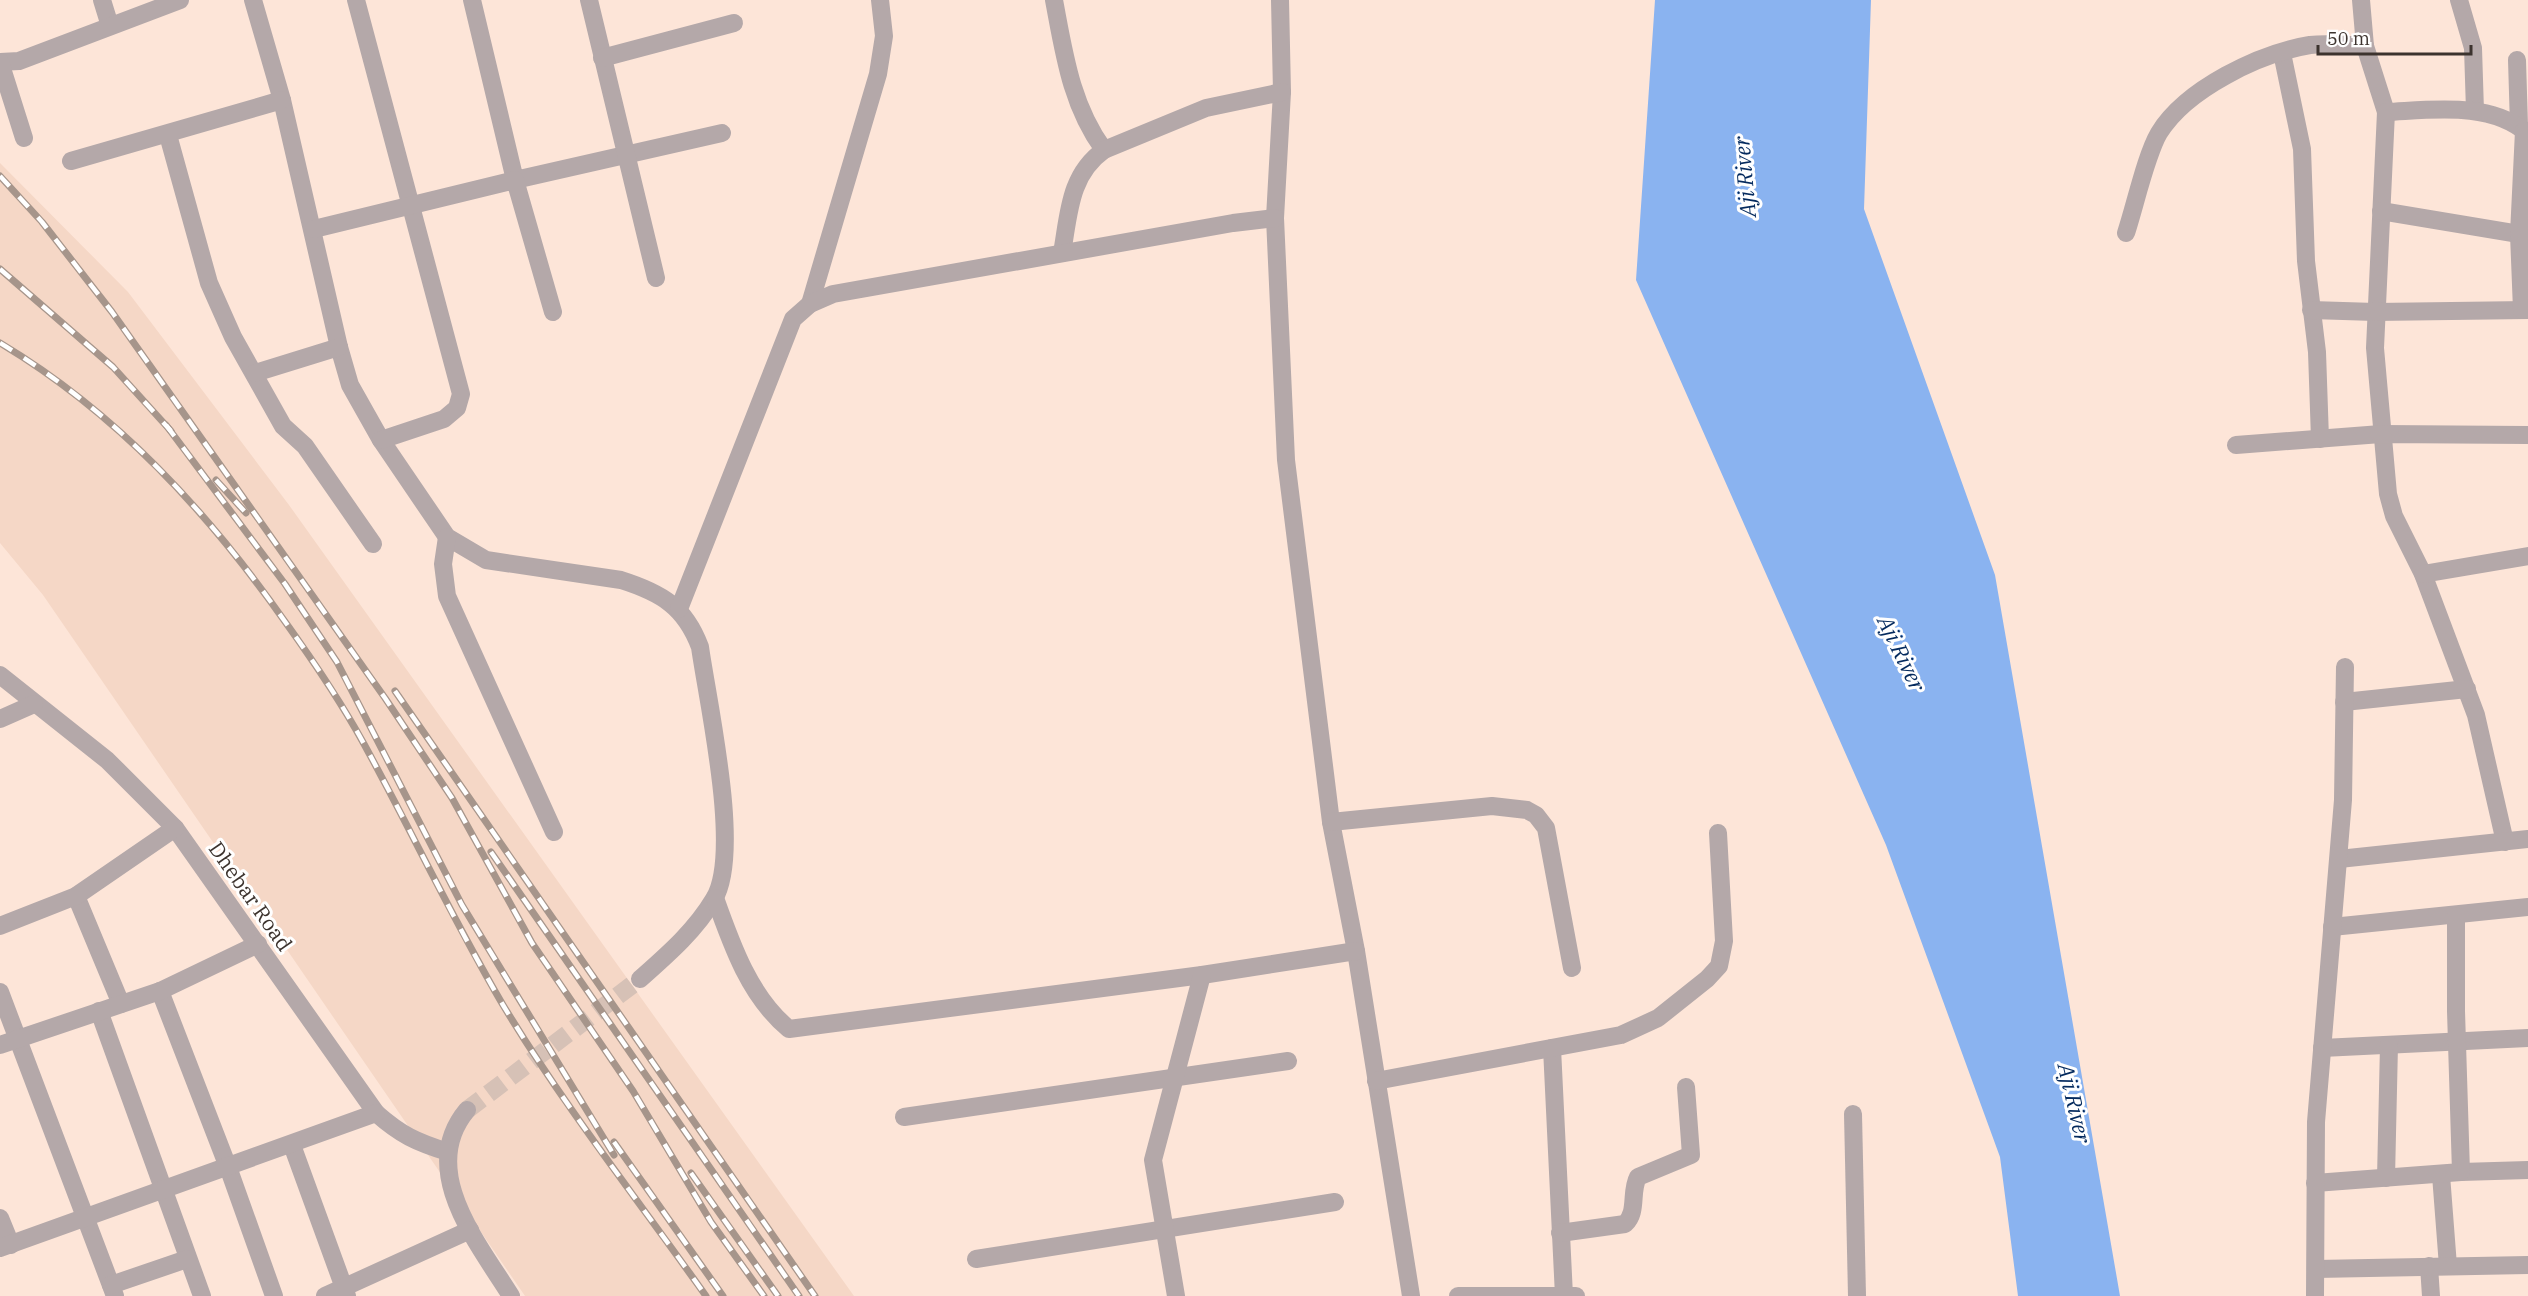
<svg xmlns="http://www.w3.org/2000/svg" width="2528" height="1296" font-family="'IBM Plex Serif',serif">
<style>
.built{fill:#f5d7c6}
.water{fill:#8ab3f0}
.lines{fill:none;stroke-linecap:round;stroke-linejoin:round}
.minor-tunnel{stroke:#d6c1b6;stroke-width:18;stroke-dasharray:18 9;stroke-linecap:butt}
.minor{stroke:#b4a8a9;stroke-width:18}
.rail-casing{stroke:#a6958b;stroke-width:7}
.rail{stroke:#fff;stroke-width:4.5;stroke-dasharray:14;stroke-linecap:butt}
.labels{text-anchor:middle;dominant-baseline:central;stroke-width:6;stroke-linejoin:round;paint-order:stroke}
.street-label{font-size:21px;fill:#3c332e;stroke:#fff}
.water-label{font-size:22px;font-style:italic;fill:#042a5e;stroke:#fff}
</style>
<rect width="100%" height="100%" fill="#fde5d8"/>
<path class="built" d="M0 163 128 292 289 505 854 1296H525L43 595 0 543Z"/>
<path class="water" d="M1655 0H1871L1864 209 1995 575 2120 1296H2018L2000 1157 1886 845 1636 280Z"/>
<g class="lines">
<path class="minor-tunnel" d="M467 1110 640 979"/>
<g class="minor">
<path d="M102 0 110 26"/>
<path d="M253 0 282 100 339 347 350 385 381 440 447 537 486 560 621 580C662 593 685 607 700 647 708 704 742 853 714 899 695 931 667 955 640 979"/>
<path d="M356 0 461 394 457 408 444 419 381 440"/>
<path d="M472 0 515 180 722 133"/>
<path d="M589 0 656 278"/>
<path d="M1054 0C1064 53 1071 105 1104 150"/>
<path d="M1280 0 1282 92 1275 218 1286 460 1331 822 1356 951 1411 1296"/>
<path d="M2361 0 2365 46 2386 112 2375 348 2388 494 2394 516 2423 574 2476 715 2505 842"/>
<path d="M2459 0 2473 48 2475 111"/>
<path d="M2282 53 2302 149 2306 261 2317 352 2320 439"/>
<path d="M602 58 734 23"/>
<path d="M2517 60 2519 126"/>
<path d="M0 62 19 61 180 0"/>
<path d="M0 62 24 138"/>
<path d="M2386 112C2432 110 2491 101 2528 134"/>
<path d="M168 135 209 283 233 337 283 426 305 446 373 544"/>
<path d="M71 161 282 100"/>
<path d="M2381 211 2519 234"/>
<path d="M314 229 515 180 553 312"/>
<path d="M2126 233C2135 206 2146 155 2159 133 2186 89 2260 53 2310 45 2328 43 2346 45 2365 46"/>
<path d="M1062 253C1069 214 1069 175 1104 150L1206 108 1282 92"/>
<path d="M810 304 878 74 884 36 880 0"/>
<path d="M2311 310 2375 312 2528 310"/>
<path d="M2522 310 2519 234 2524 131"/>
<path d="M255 373 339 347"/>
<path d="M2236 445 2381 434 2528 435"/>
<path d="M447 537 443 564 447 596 554 832"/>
<path d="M2423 574 2528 556"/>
<path d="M679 609 793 319 810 304 833 294 1233 223 1275 218"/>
<path d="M0 675 107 760 175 828 376 1113C401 1135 416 1142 448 1152"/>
<path d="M2344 702 2467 689"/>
<path d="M0 719 34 704"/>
<path d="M1331 822 1492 806 1527 810 1536 815 1546 828 1572 968"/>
<path d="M2339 859 2528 839"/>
<path d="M76 896 121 1004"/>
<path d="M715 898C732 946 750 997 789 1029L1202 975 1356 951"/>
<path d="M0 926 76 896 175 828"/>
<path d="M2332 927 2528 907"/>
<path d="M160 991 228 1167 274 1296"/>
<path d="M0 992 115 1296"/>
<path d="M99 1011 202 1296"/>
<path d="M0 1045 160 991 258 944"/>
<path d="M1552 1048 1564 1296"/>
<path d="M2322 1048 2528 1038"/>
<path d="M1376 1081 1621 1035 1658 1018 1707 979 1719 966 1724 941 1718 833"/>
<path d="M467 1110C417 1170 478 1243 511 1296"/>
<path d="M1853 1114 1857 1296"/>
<path d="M904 1117 1288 1061"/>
<path d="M292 1145 347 1296"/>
<path d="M2461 1172 2528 1170"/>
<path d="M2441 1175 2448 1266"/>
<path d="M2386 1178 2389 1045"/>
<path d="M2315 1183 2461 1172 2456 1011V916"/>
<path d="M0 1218 11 1245"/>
<path d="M1560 1233 1625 1224C1638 1212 1630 1192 1638 1177L1691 1155 1686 1087"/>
<path d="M0 1248 376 1113"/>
<path d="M976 1259 1335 1202"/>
<path d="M2429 1266 2431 1296"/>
<path d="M2316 1269 2528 1265"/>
<path d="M111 1285 187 1259"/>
<path d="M325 1296 470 1230"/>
<path d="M1176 1296 1153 1160 1202 975"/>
<path d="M1458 1296H1576"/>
<path d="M2315 1296 2316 1122 2343 800 2345 667"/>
</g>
<defs>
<g id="rail">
<path d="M0 176 42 222 112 312 385 698 452 798 532 943 633 1091 711 1222 764 1296"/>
<path d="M0 269 113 367 171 431"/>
<path d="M0 343C117 413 208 512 286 623 314 662 341 702 364 744 411 830 453 920 503 1005 564 1106 638 1200 706 1296"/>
<path d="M166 425 285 584 337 662 462 905 614 1155"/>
<path d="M216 480 246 513"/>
<path d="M395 691 815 1296"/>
<path d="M491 852 799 1296"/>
<path d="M614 1142 723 1296"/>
<path d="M691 1173 778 1296"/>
</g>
</defs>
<use href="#rail" class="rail-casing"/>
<use href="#rail" class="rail"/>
</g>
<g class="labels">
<g class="street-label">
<text transform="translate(251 896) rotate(55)">Dhebar Road</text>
</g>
<g class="water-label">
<text transform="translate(1744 177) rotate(-95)">Aji River</text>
<text transform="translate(1902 653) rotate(64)">Aji River</text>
<text transform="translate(2075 1103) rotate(77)">Aji River</text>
</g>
</g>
<path d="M2318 45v9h153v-9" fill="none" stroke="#3c332e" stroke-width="3"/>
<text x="2327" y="45" font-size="18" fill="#3c332e" stroke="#ffffff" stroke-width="4.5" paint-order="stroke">50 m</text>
</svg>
